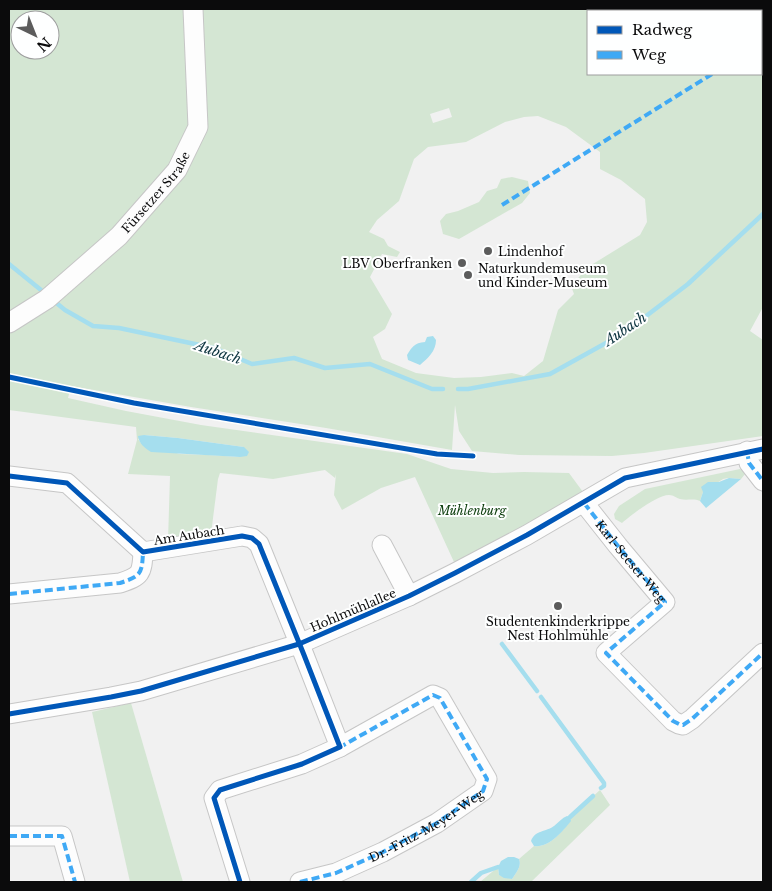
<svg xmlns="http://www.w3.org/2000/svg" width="772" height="891" font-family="'Libre Baskerville',serif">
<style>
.green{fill:#d4e6d3;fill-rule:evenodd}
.water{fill:#a5deee}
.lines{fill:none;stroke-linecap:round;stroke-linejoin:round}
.stream{stroke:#a5deee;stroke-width:4.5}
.minor-casing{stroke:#c6c6c6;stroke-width:21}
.minor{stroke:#fdfdfd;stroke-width:19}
.quiet{stroke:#3fa9f5;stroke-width:4;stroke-dasharray:8 4;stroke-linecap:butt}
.cycleway-casing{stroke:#feffff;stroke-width:8}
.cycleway{stroke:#0057b8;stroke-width:5}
.poi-dot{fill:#5c5c5c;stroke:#feffff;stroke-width:2}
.labels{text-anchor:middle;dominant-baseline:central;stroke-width:4;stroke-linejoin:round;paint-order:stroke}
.street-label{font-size:12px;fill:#0b0b0c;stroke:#feffff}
.poi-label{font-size:12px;fill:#0b0b0c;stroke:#feffff;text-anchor:start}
.park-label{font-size:12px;font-style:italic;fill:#0d3e0d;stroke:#feffff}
.water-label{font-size:14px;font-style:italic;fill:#0e3540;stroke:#feffff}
</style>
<rect width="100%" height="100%" fill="#f1f1f1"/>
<g class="green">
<path d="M9 9H185L193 126 173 168 113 231 47 289 9 311ZM20 20H50V50H20Z"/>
<path d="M193 9H763V307L750 331 763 340V436L644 453 612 456 519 455 472 451 459 431 455 405 452 450 326 428 191 407 71 386 68 398 126 411 201 425 407 454 451 469 493 473 524 472 569 473 583 492C541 517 498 541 454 562L415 477 381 488 342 510 334 495 336 474 335 478 325 470 273 479 220 473 218 479 211 534 168 541 170 476 128 474 137 440 136 427 9 410V332L119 236 198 128ZM588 11H761V74H588ZM449 108 452 117 433 123 430 114ZM538 116 566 127 600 152V169L621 180 645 199 647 222 640 235 588 267 571 286 574 294 558 310 543 361 524 376 512 373 481 377 454 378 416 373 382 359 373 337 385 329 392 314 370 277 382 254 397 257 400 252 388 246 384 239 369 232 377 220 399 201 414 159 428 147 466 142 505 122 524 117ZM144 435 178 438 244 447 240 457 208 455 180 454 141 443 138 439Z"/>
<path d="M512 177 528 181 530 193 522 203 459 239 443 234 440 221 446 214 458 211 479 202 487 191 497 188 501 179Z"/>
<path d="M740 469 743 471 745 474 741 479 728 478 723 479 703 492 700 501C693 498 687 501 680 499 676 498 674 495 669 495 657 495 631 515 622 523L615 519 614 514 619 506 645 489Z"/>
<path d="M131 703 183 882H130L92 712Z"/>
<path d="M600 790 610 805 531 882H480L498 867 499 875 512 879C516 873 522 866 519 859L534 846C549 848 562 832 570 821V817Z"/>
</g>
<g class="water">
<path d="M433 336 436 340C436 351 428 358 420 365L408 360 407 355C412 347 414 343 425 342L427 337Z"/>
<path d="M144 435 178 438 244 447 249 452 247 456 240 457 151 452C145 448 139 444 138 436Z"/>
<path d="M729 478 741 479 706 508 700 501 703 492 701 487 708 482H719Z"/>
<path d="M567 816 570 817 571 821C562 832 549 848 534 846L531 841C535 830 546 832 554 826 559 822 562 818 567 816Z"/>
<path d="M508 857H514L519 859C522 866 516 873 512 879L504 878 499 875 498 867 501 861Z"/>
</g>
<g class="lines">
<g class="stream">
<path d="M9 264 41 290"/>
<path d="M54 301 65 310 93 326 119 328 214 348 252 364 294 358 325 368 370 364 432 389H443"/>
<path d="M458 389H468L550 374 624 333 688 284 763 214"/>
<path d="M502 644 537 691"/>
<path d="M541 697 604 783V786L601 788"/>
<path d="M570 817 593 796"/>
<path d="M471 882 481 873 498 867"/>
</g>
<defs>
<g id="minor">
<path id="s1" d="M9 323 47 299 119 236 177 170 198 127 193 9"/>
<path d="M747 451 749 463 763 481"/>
<path d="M9 476 67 483 143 552 242 536 252 538 259 544 304 655 340 747 302 764 220 790 214 798 240 882"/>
<path id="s2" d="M584 503 618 546 665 602 606 653 673 721 679 724 683 725 692 719 763 653"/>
<path d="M382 545 409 596"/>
<path d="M9 594 120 583C141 576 142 574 143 552"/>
<path d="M9 714 111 697 141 691 299 644 409 596 455 573 527 535 625 478 763 449"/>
<path d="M9 836H62L75 882"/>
<path id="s3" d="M300 882 336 873 383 852 437 823 483 791 487 779 440 698 433 695 340 747"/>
</g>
</defs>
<use href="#minor" class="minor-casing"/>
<use href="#minor" class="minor"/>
<g class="quiet">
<path d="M761 43 763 41"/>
<path d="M502 205 712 74"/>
<path d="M747 451 749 463 763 481"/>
<path d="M584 503 618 546 665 602 606 653 673 721 679 724 683 725 692 719 763 653"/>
<path d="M9 594 120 583C141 576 142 574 143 552"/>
<path d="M9 836H62L75 882"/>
<path d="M300 882 336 873 383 852 437 823 483 791 487 779 440 698 433 695 340 747"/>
</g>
<defs>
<g id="cycleway">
<path d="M9 377 134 403 437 454 473 456"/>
<path d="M9 476 67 483 143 552 242 536 252 538 259 544 304 655 340 747 302 764 220 790 214 798 240 882"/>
<path d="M9 714 111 697 141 691 299 644 409 596 455 573 527 535 625 478 763 449"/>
</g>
</defs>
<use href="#cycleway" class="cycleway-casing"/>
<use href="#cycleway" class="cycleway"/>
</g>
<g class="poi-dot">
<circle cx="488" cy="251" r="5"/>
<circle cx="462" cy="263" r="5"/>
<circle cx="468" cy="275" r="5"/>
<circle cx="558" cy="606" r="5"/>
</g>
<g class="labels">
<g class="street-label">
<text stroke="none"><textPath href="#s1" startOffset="198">Fürsetzer Straße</textPath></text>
<text transform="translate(189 535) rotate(-9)">Am Aubach</text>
<text stroke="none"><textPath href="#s2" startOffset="75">Karl-Seeser-Weg</textPath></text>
<text transform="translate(353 610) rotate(-23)">Hohlmühlallee</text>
<text stroke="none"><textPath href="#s3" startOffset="139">Dr.-Fritz-Meyer-Weg</textPath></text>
</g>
<g class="poi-label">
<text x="498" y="251">Lindenhof</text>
<text x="452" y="263" text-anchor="end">LBV Oberfranken</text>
<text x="478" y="268">Naturkundemuseum<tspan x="478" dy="14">und Kinder-Museum</tspan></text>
<text x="558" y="621" text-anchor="middle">Studentenkinderkrippe<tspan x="558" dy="14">Nest Hohlmühle</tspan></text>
</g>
<g class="park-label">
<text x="472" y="510">Mühlenburg</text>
</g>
<g class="water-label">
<text transform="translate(625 329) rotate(-34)">Aubach</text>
<text transform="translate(218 352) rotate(18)">Aubach</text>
</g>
</g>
<rect width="772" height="891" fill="none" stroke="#0b0b0c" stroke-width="20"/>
<rect x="587" y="10" width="175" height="65" fill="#feffff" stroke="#9d9d9e"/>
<rect x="597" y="26" width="25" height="8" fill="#0057b8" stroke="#9d9d9e"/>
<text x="632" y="35" font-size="15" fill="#0b0b0c">Radweg</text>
<rect x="597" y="51" width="25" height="8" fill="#3fa9f5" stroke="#9d9d9e"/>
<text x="632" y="60" font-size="15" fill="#0b0b0c">Weg</text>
<g transform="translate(35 35) rotate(137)"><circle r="24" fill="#feffff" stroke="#9d9d9e"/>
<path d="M0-4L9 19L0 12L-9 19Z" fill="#5c5c5c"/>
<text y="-8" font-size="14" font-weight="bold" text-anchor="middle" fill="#0b0b0c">N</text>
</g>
</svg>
